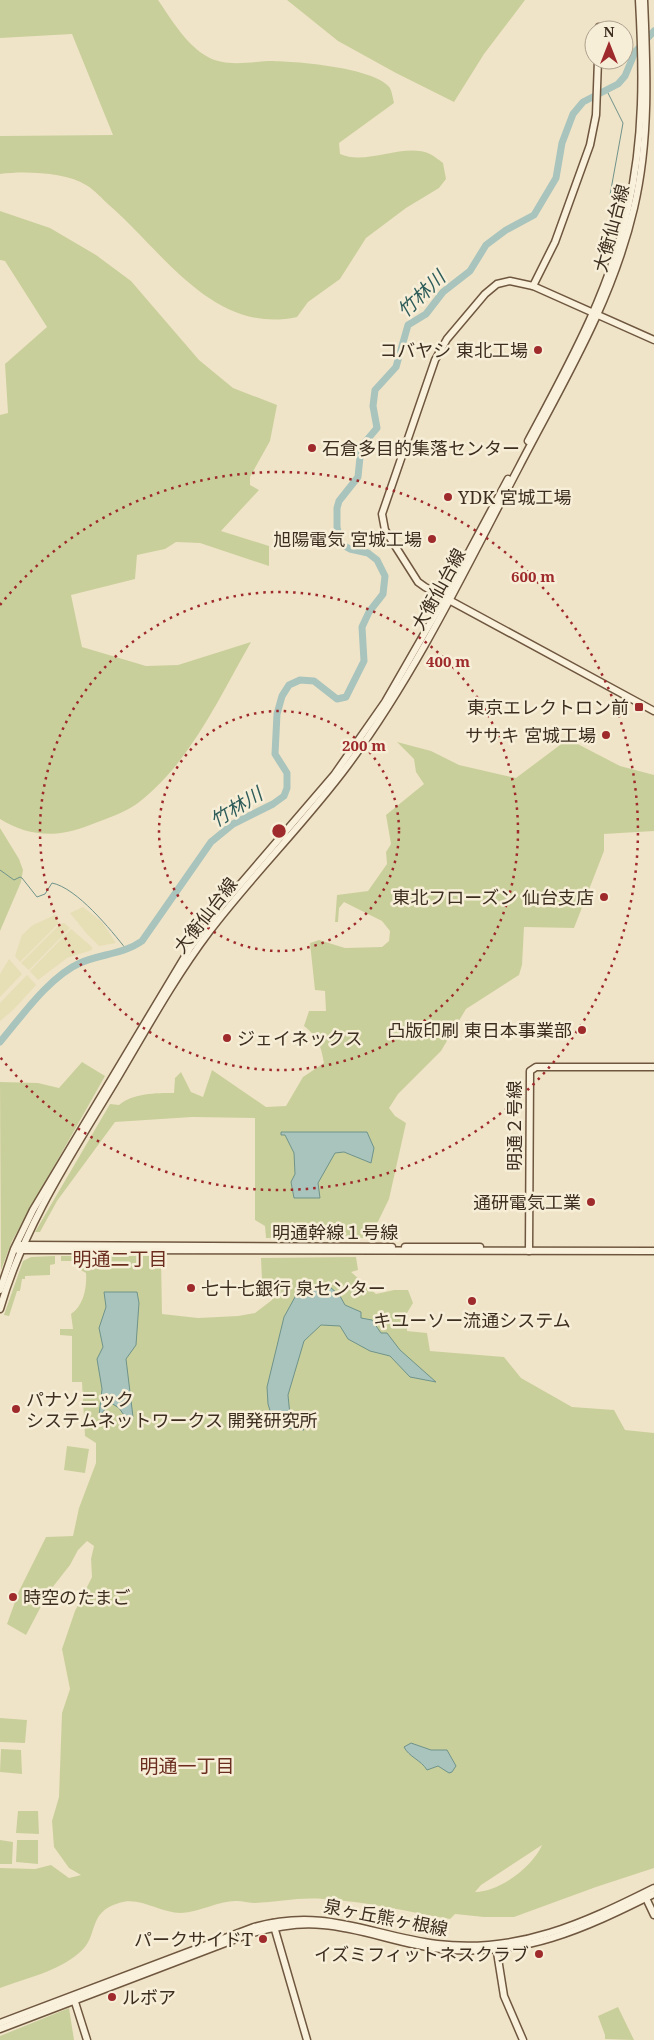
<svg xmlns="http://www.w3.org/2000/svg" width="654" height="2040" font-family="'Noto Serif','Noto Sans JP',serif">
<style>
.farmland{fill:#e6deb5}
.green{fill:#c9cf9b;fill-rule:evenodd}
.water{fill:#a9c4bc;stroke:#6f938a}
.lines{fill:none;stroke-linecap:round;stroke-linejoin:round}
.stream{stroke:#6f938a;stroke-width:1}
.river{stroke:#a9c4bc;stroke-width:7}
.secondary-casing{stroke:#6f573f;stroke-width:9}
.secondary{stroke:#faf1dc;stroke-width:6}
.ring{fill:none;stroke:#9e2a2b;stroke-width:2.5;stroke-dasharray:2.5 5}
.poi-dot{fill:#9e2a2b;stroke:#f7eed8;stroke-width:2}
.labels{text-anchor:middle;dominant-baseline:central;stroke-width:5;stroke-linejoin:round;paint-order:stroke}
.street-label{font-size:18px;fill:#3d2e20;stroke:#f7eed8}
.poi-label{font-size:18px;fill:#3d2e20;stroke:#f7eed8;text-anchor:end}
.water-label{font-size:19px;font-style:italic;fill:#2f5d5a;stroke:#f7eed8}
.neighbourhood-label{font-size:19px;fill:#6b2e1e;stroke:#f7eed8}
.centre{fill:#9e2a2b;stroke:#f7eed8;stroke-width:2.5}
.ring-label{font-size:15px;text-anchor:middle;font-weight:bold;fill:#9e2a2b;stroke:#f7eed8;stroke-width:5;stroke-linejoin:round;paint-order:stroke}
</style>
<rect width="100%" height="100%" fill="#f0e4c8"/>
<g class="farmland">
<path d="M83 907 102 922 116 943 99 946 87 934 70 913Z"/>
<path d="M55 915 59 918 57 921 59 923 20 962 15 956 22 935 33 925Z"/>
<path d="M64 923 70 928 29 970 21 963 60 924Z"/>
<path d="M71 929 92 947V950L67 958 38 980 30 971Z"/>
<path d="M9 959 22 974 0 997V974Z"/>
<path d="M27 975 36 985 14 1009 0 1021V1003Z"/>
</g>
<g class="green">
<path d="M0 0H158C172 20 186 45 208 57 226 67 249 62 268 61 293 61 375 67 390 88 392 92 393 99 394 103L339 143 340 154C367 166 404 142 430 154 434 156 439 160 443 163L446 179 439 188 406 208 366 238 340 279 308 302 297 317C214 335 164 253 109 205 102 199 95 190 86 185 65 172 24 171 0 174V136L113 135 72 34 0 38Z"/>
<path d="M287 0H525L484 54 454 102 396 73 338 41Z"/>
<path d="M0 211 50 228 96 255 131 281 199 360 233 388 277 405 270 441 250 477V485L259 490 221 531 269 546V566L200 543 176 542 165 549 137 555 135 579 71 595 82 647 146 666 178 665 251 642C219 698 190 763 138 803 125 813 105 819 90 825 58 838 29 837 0 819V415L8 413 5 364 47 327 5 261 0 260Z"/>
<path d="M568 739 620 766 654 775V831L604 834V851L574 928 524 927 522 965 519 975 466 1009 441 1051 398 1094 389 1108 395 1116 406 1123 389 1199 370 1238H266L265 1226 255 1220V1118L192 1117 115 1122 57 1201 40 1232H35L110 1104 119 1105C133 1093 156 1093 174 1093L175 1078 181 1072 191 1092 203 1097 212 1070 266 1107 286 1106 303 1077 324 1063C321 1046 318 1037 304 1026L309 1011H326L325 991 315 990 310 943 319 940 345 948 382 947 389 941 390 931 382 921 344 902 339 908 338 922H335L337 895 368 891 387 864 386 852 391 844 386 815 424 784 416 772 414 759 397 742 431 751 459 765 516 778Z"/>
<path d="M0 828 19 859 23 870 21 882 0 931Z"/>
<path d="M82 1062 105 1076 12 1241 1 1270 0 1082 38 1083 59 1088Z"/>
<path d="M61 1256H161L162 1314 198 1318 238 1316 255 1313 272 1300 273 1283 262 1280 261 1258 356 1257 358 1270 351 1272 376 1294 394 1290H408L413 1303 407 1313V1331L427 1333 430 1351 504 1357 521 1378 572 1407 614 1410 625 1430 654 1433V1868L596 1887 514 1917H484L455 1914 450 1919C408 1912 365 1901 323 1899 301 1897 277 1902 255 1903 249 1903 243 1901 236 1901 218 1901 200 1912 181 1913 159 1913 140 1896 119 1903 86 1913 100 1936 79 1953 57 1972 26 1978 0 1988V1868L35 1869 51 1865 69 1878 81 1875 69 1868 54 1847 52 1821 59 1797 62 1713 70 1689 62 1649 75 1611 92 1577 91 1559 94 1546 87 1541 78 1550 70 1565 48 1593 26 1635 7 1624 19 1591 46 1537 73 1536 79 1508 96 1463V1443L85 1436 82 1382H72V1336L60 1335V1329H73L71 1314C84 1305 87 1287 86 1273L79 1269 78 1261H61ZM542 1845C533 1866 500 1892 475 1892L481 1885Z"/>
<path d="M31 1257 55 1256V1264L50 1265V1275L25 1276V1279H22L20 1291H17L9 1316 4 1315 23 1261Z"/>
<path d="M67 1446 89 1449 85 1473 64 1470Z"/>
<path d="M0 1718 27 1720 25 1743 0 1742Z"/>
<path d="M1 1749 21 1750 22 1774 0 1772Z"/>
<path d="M18 1811H38L39 1834 16 1833Z"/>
<path d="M0 1840 13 1842 12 1864H0Z"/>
<path d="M17 1840H38V1864L16 1862Z"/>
<path d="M618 2007 634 2040 605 2039V2035L598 2016Z"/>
<path d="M69 2008 74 2040H0V2036Z"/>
</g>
<g class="water">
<path d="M281 1132H367L374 1148 371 1163 344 1152 335 1153 318 1183 320 1198H294L291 1182 295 1174 294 1153 285 1135H281Z"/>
<path d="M329 1286 340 1296 345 1305 361 1312V1318L372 1320 381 1333H387L400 1350 436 1382 410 1377 390 1356 370 1351 348 1339 340 1326 321 1325 304 1341 288 1395 290 1415 304 1430 275 1427 268 1404 267 1387 284 1317 300 1288Z"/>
<path d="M104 1292H137L139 1303 136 1345 126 1359 133 1417 128 1421 119 1408 111 1403 99 1416 102 1389 97 1359 103 1347 99 1328 106 1307Z"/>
<path d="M411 1743 431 1750H447L456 1766 452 1772 449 1773 438 1766 427 1770C421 1760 409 1757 404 1747Z"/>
</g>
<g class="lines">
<g class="stream">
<path d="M607 91 623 123 610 195H612"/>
<path d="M0 870 14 880 20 877 22 878 37 897 45 894 52 883C77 888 111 930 126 949"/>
</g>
<path class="river" d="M0 1042C21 1017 50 976 80 963 100 954 124 954 142 941L211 842 233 824 273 804 284 796 287 788V773L275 754 277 714 282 696 289 685 300 680 314 681 337 699 346 697 364 661 362 627 369 612 383 594 385 576 377 560 368 553 350 549 341 544 337 527V508L339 501 358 477 361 447 377 428 373 406 375 390 396 367 408 325 426 314 443 292 470 271 486 245 506 230 534 215 556 178 562 143 573 114 583 102 618 84 625 76 635 52 654 31"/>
<defs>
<g id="secondary">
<path d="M599 30V27"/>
<path d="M533 286 555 242 590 145 596 115 598 60"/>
<path d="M654 340 533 286 510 281 497 284 485 294 447 339 435 360 382 514 385 530 418 582 425 587 654 711"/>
<path d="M528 441C568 366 610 291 628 208 644 139 643 70 639 0"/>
<path d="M20 1245 392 1247"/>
<path d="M405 1247H480"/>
<path d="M18 1250 654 1251"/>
<path d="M529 1251 530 1071 536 1067H654"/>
<path d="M0 1290 14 1249 33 1210 190 948 225 902 334 775 385 702 439 608 508 479"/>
<path d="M0 1309C24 1225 73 1152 118 1077 147 1028 175 977 209 932 253 874 305 823 348 765 416 673 466 568 519 467 563 382 612 303 634 208 650 140 647 70 644 0"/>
<path d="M645 1896 654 1915"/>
<path d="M273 1923 307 2040"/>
<path d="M496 1946 504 1996 523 2040"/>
<path d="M74 1999 87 2040"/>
<path d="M0 2023 254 1927C325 1907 369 1935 437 1944 518 1954 584 1923 654 1888"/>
<path d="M0 2029 249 1934C273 1927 298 1922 323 1925 363 1928 401 1945 442 1949 522 1958 584 1929 654 1894"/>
</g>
</defs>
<use href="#secondary" class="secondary-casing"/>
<use href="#secondary" class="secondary"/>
</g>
<g class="ring">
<circle cx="279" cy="831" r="120"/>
<circle cx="279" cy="831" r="239"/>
<path d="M0 605A359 359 0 1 1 0 1057"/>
</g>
<g class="poi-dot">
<circle cx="538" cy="350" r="5"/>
<circle cx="312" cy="448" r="5"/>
<circle cx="448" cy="497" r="5"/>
<circle cx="432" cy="539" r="5"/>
<rect x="634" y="702" width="10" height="10" rx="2.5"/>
<circle cx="606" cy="735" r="5"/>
<circle cx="604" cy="897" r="5"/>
<circle cx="582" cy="1030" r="5"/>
<circle cx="227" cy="1038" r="5"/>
<circle cx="591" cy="1202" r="5"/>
<circle cx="191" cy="1288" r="5"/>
<circle cx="472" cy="1301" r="5"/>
<circle cx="16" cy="1409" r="5"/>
<circle cx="13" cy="1597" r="5"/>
<circle cx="263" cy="1939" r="5"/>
<circle cx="539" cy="1954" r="5"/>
<circle cx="112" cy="1997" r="5"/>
</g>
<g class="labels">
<g class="street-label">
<text transform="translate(611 228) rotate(-75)">大衡仙台線</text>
<text transform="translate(438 589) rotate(-61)">大衡仙台線</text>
<text transform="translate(205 915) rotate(-52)">大衡仙台線</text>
<text transform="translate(514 1126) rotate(-90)">明通２号線</text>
<text x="335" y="1232">明通幹線１号線</text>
<text transform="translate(386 1917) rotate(11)">泉ヶ丘熊ヶ根線</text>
</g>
<g class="poi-label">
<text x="528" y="350">コバヤシ 東北工場</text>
<text x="322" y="448" text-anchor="start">石倉多目的集落センター</text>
<text x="458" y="497" text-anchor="start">YDK 宮城工場</text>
<text x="422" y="539">旭陽電気 宮城工場</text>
<text x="629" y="707">東京エレクトロン前</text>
<text x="596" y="735">ササキ 宮城工場</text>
<text x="594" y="897">東北フローズン 仙台支店</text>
<text x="572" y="1030">凸版印刷 東日本事業部</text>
<text x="237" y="1038" text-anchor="start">ジェイネックス</text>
<text x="581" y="1202">通研電気工業</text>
<text x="201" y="1288" text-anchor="start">七十七銀行 泉センター</text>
<text x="472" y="1320" text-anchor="middle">キユーソー流通システム</text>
<text x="26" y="1399" text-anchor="start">パナソニック<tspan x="26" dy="21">システムネットワークス 開発研究所</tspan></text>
<text x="23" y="1597" text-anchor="start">時空のたまご</text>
<text x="253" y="1939">パークサイドT</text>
<text x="529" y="1954">イズミフィットネスクラブ</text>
<text x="122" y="1997" text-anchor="start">ルボア</text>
</g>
<g class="water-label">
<text transform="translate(421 294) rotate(-44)">竹林川</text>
<text transform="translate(236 807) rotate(-32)">竹林川</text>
</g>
<g class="neighbourhood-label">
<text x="120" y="1259">明通二丁目</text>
<text x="187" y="1766">明通一丁目</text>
</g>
</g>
<circle cx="279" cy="831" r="8" class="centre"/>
<g class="ring-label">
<text x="533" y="582">600 m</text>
<text x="448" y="667">400 m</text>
<text x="364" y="751">200 m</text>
</g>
<g transform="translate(609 45)"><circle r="24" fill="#f7eed8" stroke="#ada18e"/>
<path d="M0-4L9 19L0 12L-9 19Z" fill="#9e2a2b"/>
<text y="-8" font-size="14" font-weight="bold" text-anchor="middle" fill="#3d2e20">N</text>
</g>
</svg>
